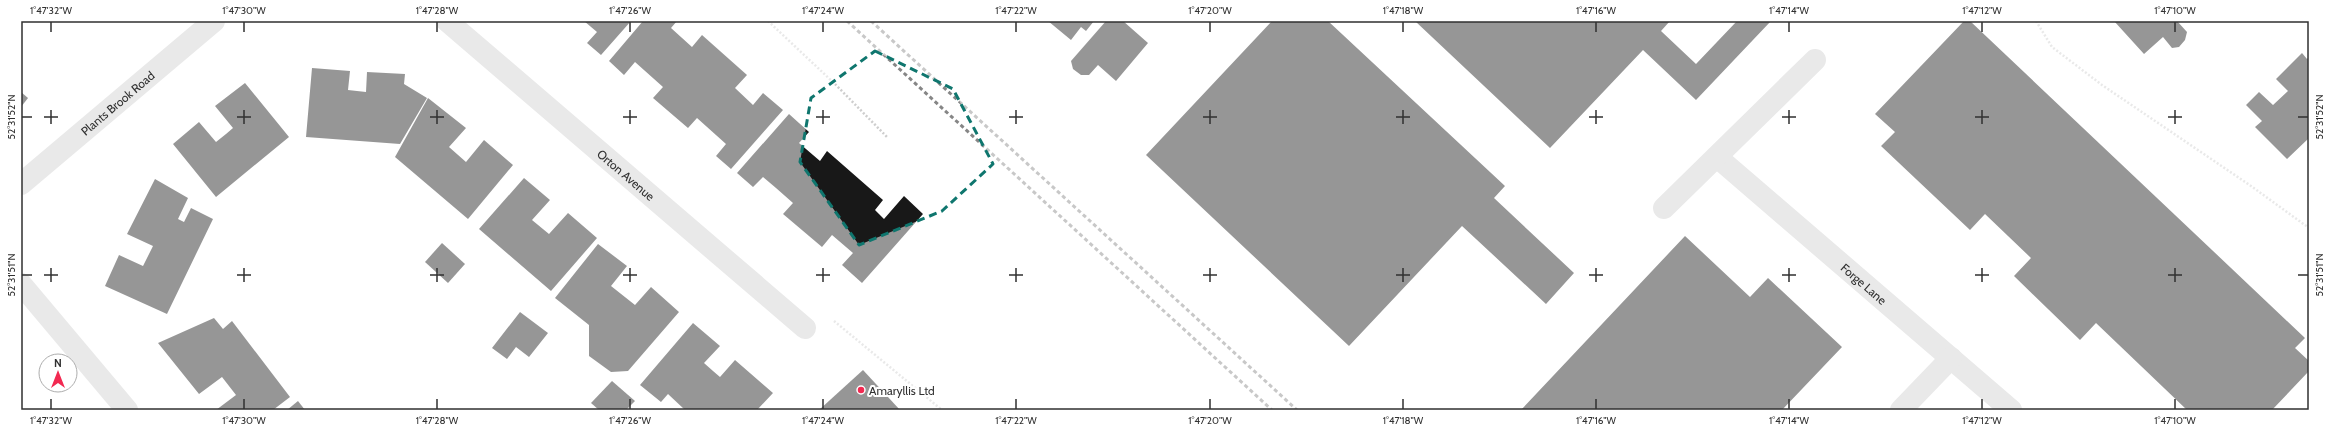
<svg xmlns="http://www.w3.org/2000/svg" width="2330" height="431" font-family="Cabin,sans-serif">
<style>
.building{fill:#181818}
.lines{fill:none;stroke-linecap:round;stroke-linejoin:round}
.path{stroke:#cecece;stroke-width:2.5;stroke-dasharray:2 2;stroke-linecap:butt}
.minor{stroke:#cecece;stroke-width:22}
.rail{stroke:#868686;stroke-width:3;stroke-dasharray:4 3;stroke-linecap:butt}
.marked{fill:none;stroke:#0f766e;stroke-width:3;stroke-dasharray:8 5;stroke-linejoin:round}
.ticks{fill:none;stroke:#313131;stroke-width:1.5}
.poi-dot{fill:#f22951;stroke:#fff;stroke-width:1.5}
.labels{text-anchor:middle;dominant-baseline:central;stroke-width:4;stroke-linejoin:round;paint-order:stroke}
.street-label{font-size:12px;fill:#313131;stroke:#fff}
.poi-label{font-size:12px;fill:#313131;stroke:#fff;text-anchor:start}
.neatline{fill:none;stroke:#313131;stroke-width:1.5}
.ticks-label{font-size:10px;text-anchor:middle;fill:#313131}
</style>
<rect width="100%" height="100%" fill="#fff"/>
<g class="building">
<path d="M584 21H631L601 55 587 43 597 32Z"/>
<path d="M643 21H677L671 28 692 47 702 35 747 75 735 88 753 105 763 93 783 110 731 169 716 156 726 144 697 118 688 128 653 98 663 87 635 62 624 75 609 61Z"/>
<path d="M1048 21H1094L1086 31 1081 27 1071 40Z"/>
<path d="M1106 21H1123L1148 43 1116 81 1098 65 1089 75H1081L1073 69 1071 61Z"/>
<path d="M1272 21H1328L1505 186 1494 198 1574 273 1546 304 1462 226 1349 346 1146 155Z"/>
<path d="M1415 21H1670L1661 31 1696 64 1737 21H1771L1696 100 1643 50 1550 148Z"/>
<path d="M1964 21H1970L2305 338 2295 348 2309 361V371L2272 410H2187L2096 323 2080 340 2014 276 2031 258 1985 214 1970 230 1881 146 1895 132 1875 114Z"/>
<path d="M2114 21H2177L2187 32 2185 40 2179 47 2172 48 2163 37 2144 54Z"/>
<path d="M2302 53 2307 59 2309 57V138L2287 159 2255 127 2262 121 2246 105 2259 92 2273 105 2288 91 2276 79Z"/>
<path d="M312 68 350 71 348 90 366 92 367 72 405 74 404 84 427 98 400 144 306 137Z"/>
<path d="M245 83 289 137 216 197 173 144 199 122 216 142 226 134 233 128 215 106Z"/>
<path d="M21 92 28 98 21 107Z"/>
<path d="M428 98 466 128 449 147 466 162 484 140 513 165 468 219 395 157Z"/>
<path d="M789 114 809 132 799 143 820 161 827 151 883 200 875 210 884 219 904 196 923 214 862 283 842 265 853 253 832 235 822 247 783 214 793 203 776 188 763 177 753 187 737 173Z"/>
<path d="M524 178 550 200 532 220 549 234 568 213 597 238 551 291 479 229Z"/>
<path d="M155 179 188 198 178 219 184 222 191 208 213 219 167 314 105 286 119 255 143 266 153 246 127 234Z"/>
<path d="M1685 236 1750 297 1768 278 1842 347 1782 410H1521Z"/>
<path d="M442 243 465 264 448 283 425 262Z"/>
<path d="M598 244 627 266 611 286 635 305 651 287 679 312 628 371 611 372 589 356V325L555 298Z"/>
<path d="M520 312 548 333 529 357 516 347 507 359 492 348Z"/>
<path d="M214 318 223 329 232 321 290 397 273 410H216L236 395 222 377 199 394 158 343Z"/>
<path d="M693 323 720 346 704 363 713 371 720 377 735 360 773 393 757 410H685L668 394 661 402 640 385Z"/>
<path d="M863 370 900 410H819Z"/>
<path d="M612 381 635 401 626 410H599L591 403Z"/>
<path d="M298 401 305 410H287Z"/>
</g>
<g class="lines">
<g class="path">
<path d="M768 21 835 84 887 137"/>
<path d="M2036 21 2052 47 2102 85 2251 186 2309 228"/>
<path d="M834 321 942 410"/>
</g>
<g class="minor">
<path id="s1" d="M447 21 805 328"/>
<path id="s2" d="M1717 157 2011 410"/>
<path id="s3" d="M21 184 214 21"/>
<path d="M1664 208 1815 60"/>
<path d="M21 284 127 410"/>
<path d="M1901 410 1951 358"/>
</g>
<g class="rail">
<path d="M847 21 1272 410"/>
<path d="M871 21 1297 410"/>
</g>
</g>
<path d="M0 0H2330V431H0ZM875 51 953 89 993 164 942 211 859 245 800 162 811 98Z" fill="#fff" fill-opacity=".55" fill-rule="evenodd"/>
<path class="marked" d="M875 51 953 89 993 164 942 211 859 245 800 162 811 98Z"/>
<path class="ticks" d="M51 22V32M244 22V32M437 22V32M630 22V32M823 22V32M1016 22V32M1210 22V32M1403 22V32M1596 22V32M1789 22V32M1982 22V32M2175 22V32M51 110V124M244 110V124M437 110V124M630 110V124M823 110V124M1016 110V124M1210 110V124M1403 110V124M1596 110V124M1789 110V124M1982 110V124M2175 110V124M22 117H32M44 117H58M237 117H251M430 117H444M623 117H637M816 117H830M1009 117H1023M1203 117H1217M1396 117H1410M1589 117H1603M1782 117H1796M1975 117H1989M2168 117H2182M2298 117H2308M51 268V282M244 268V282M437 268V282M630 268V282M823 268V282M1016 268V282M1210 268V282M1403 268V282M1596 268V282M1789 268V282M1982 268V282M2175 268V282M22 275H32M44 275H58M237 275H251M430 275H444M623 275H637M816 275H830M1009 275H1023M1203 275H1217M1396 275H1410M1589 275H1603M1782 275H1796M1975 275H1989M2168 275H2182M2298 275H2308M51 399V409M244 399V409M437 399V409M630 399V409M823 399V409M1016 399V409M1210 399V409M1403 399V409M1596 399V409M1789 399V409M1982 399V409M2175 399V409"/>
<circle class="poi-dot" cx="861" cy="390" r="4"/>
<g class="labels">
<g class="street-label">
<text stroke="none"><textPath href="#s3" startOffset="126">Plants Brook Road</textPath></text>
<text stroke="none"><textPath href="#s1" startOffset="236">Orton Avenue</textPath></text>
<text stroke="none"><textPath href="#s2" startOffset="194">Forge Lane</textPath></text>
</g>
<g class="poi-label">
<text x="869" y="390">Amaryllis Ltd</text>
</g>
</g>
<rect width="2330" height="431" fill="none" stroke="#ffffff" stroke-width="44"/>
<g transform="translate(58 373)"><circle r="19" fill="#ffffff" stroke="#adadad"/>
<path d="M0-3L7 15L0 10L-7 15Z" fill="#f22951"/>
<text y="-6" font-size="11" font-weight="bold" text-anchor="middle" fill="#313131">N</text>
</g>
<rect x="22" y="22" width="2286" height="387" class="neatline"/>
<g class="ticks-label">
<text x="51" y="14">1°47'32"W</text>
<text x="244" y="14">1°47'30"W</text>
<text x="437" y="14">1°47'28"W</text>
<text x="630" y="14">1°47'26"W</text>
<text x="823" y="14">1°47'24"W</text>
<text x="1016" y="14">1°47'22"W</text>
<text x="1210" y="14">1°47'20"W</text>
<text x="1403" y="14">1°47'18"W</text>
<text x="1596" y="14">1°47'16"W</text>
<text x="1789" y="14">1°47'14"W</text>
<text x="1982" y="14">1°47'12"W</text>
<text x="2175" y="14">1°47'10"W</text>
<text transform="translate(11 117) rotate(-90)" y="4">52°31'52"N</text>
<text transform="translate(2319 117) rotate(-90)" y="4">52°31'52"N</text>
<text transform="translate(11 275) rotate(-90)" y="4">52°31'51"N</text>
<text transform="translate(2319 275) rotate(-90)" y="4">52°31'51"N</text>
<text x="51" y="424">1°47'32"W</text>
<text x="244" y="424">1°47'30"W</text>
<text x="437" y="424">1°47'28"W</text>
<text x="630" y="424">1°47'26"W</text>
<text x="823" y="424">1°47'24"W</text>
<text x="1016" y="424">1°47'22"W</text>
<text x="1210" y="424">1°47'20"W</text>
<text x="1403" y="424">1°47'18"W</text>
<text x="1596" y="424">1°47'16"W</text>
<text x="1789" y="424">1°47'14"W</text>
<text x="1982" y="424">1°47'12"W</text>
<text x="2175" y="424">1°47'10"W</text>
</g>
</svg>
